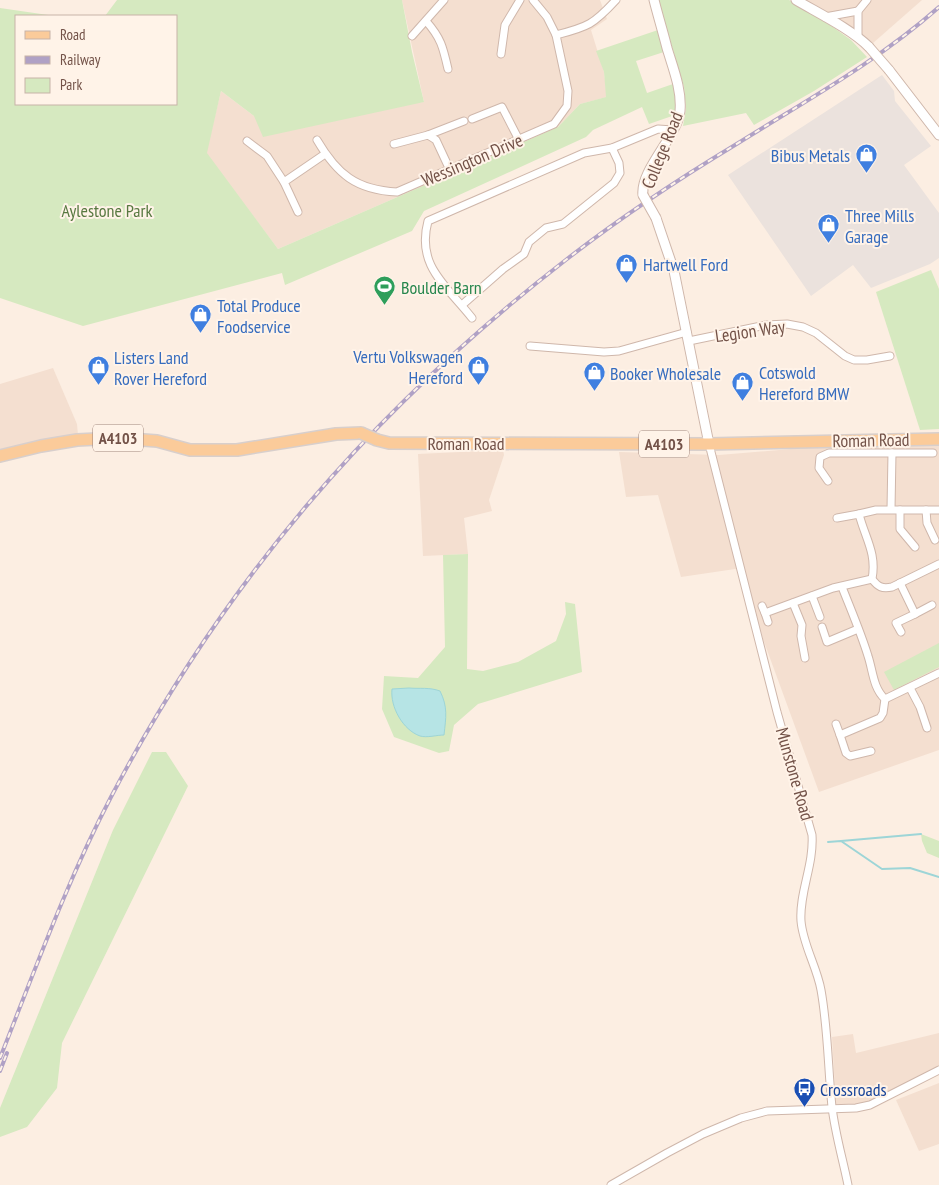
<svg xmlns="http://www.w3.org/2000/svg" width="939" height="1185" font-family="'PT Sans Narrow',sans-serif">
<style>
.residential{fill:#f4dfd0}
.industrial{fill:#ebe2dd}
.green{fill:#d6e9c0}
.water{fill:#b6e4e5;stroke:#9dd5d7}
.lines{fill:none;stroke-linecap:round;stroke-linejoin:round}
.stream{stroke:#9dd5d7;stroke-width:2}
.minor-casing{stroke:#cfb7ab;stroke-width:9}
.tertiary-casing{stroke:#cfb7ab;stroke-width:11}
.primary-casing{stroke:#d8cfcc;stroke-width:14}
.minor{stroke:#fff;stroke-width:7}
.tertiary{stroke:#fff;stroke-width:9}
.primary{stroke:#fbcb9a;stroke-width:11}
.rail-casing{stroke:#b0a1c5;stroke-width:4}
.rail{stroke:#fff3e8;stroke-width:2;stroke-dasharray:5.5;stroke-linecap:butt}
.tertiary-bridge-casing{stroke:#cfb7ab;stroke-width:11;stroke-linecap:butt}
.primary-bridge-casing{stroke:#d8cfcc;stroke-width:14;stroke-linecap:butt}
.tertiary-bridge{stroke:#fff;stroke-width:9}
.primary-bridge{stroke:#fbcb9a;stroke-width:11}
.labels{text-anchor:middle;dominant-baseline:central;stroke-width:4;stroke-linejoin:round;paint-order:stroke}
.shield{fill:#fff3e8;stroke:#9d8278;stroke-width:1}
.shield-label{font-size:16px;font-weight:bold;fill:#735248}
.street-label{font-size:18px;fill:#735248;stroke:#fff3e8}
.shop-label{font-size:18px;fill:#366cbe;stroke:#fff3e8;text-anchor:start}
.park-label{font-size:18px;fill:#587941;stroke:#fff3e8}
.leisure-label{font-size:18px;fill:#27864d;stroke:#fff3e8;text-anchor:start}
.transit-label{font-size:18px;fill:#164399;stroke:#fff3e8;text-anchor:start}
</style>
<rect width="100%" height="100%" fill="#fceee2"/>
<g class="residential">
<path d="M402 0H600L607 19 591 30 604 72 607 97 580 104 558 127 278 249 206 153 221 91 254 116 424 102Z"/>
<path d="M803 0H922L873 43Z"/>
<path d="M53 368 77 424 78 435 0 452V384Z"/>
<path d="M939 445V750L819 792 763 639 744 571 735 569 681 577 658 495 626 497 619 452 719 455 826 446Z"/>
<path d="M503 450 504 455 489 500 492 511 464 518 468 554 423 556 418 454Z"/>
<path d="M939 1033V1073L870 1104 836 1106 832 1037 853 1034 856 1053Z"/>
<path d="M939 1083V1144L919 1151 896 1100Z"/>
</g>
<path class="industrial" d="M882 75 894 91 895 101 931 146 904 165 939 213V258L930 264 871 288 853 265 811 296 728 175Z"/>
<g class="green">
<path d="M117 0H402L412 52 424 102 263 137 254 116 221 91 207 153 278 249 558 127 580 104 606 97 604 72 596 51 658 30 664 52 636 61 647 93 673 84 676 100 675 115 649 124 642 107 593 130 586 137 424 211 412 231 285 285 282 273 83 326 0 298V8L55 16H16V104H176V16H105Z"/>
<path d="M658 0H789L823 20 851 40 867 57 814 91 754 125 746 113 683 126 686 109 684 87Z"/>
<path d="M931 270 939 289V429L920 430 876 292Z"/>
<path d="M468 554 467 669 483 671 518 662 556 641 566 614 565 602 575 604 582 672 478 704 454 725 449 751 439 753 394 737 382 709 384 676 418 678 445 647 443 555Z"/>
<path d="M939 643V667L894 690 884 672Z"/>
<path d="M152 752H166L188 786 62 1043 57 1088 27 1127 0 1137V1108L113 830Z"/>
<path d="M921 834 939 841V858L927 853 922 841Z"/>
</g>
<path class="water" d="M409 688C420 689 429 687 440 691 448 707 446 717 444 735 437 735 427 738 420 736 403 730 390 707 392 689Z"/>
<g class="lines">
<g class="stream">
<path d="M841 841 921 834"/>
<path d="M828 842 841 841 882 869 910 868 939 877"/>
</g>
<defs>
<g id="minor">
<path d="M533 0 547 17 556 35C588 27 594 24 616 0"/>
<path d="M825 17 858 11"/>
<path d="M426 21C441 38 443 47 448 69"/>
<path d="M412 36 444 0"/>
<path d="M858 38V11L867 0"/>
<path d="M501 54 505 25 520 0"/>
<path d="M472 119 502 107 519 140"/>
<path d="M428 135 464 121"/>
<path d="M317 140C337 174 356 190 397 192L554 124 567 106 568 91 556 35"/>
<path d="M247 141 267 156 284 182"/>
<path d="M394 144 428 135 436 140 450 170"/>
<path d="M298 212 284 182 325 154"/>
<path d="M462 305 503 269 524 254 529 242 546 228 563 224 614 183 620 173 619 163 612 148"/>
<path d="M472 318C446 285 416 266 428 221L584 153 612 148 658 129 673 130"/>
<path d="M689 341 766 325 787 324 803 327 816 333 845 356 854 360H867L890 356"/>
<path d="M530 346 604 352 619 351 687 332"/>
<path d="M709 444 777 712 812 835C814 865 799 893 801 921 803 945 817 967 821 990 828 1029 828 1068 832 1107 835 1133 843 1160 848 1185"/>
<path d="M828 481 819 468 820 457 829 453H933"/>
<path d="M891 509 892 453"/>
<path d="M900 510V529L915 547"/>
<path d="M926 510 927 523 935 540"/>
<path d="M859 514 876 510H939"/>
<path d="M837 518 859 514C865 538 877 553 872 579 878 587 882 589 892 587L939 564"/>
<path d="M900 583 915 614 896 623 901 632"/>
<path d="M842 587C851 610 861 633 868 656 873 671 873 688 885 699L939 673"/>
<path d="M812 596 820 617"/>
<path d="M793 603 802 625 801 636 805 658"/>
<path d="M762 606 765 613"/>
<path d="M915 614 932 605"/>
<path d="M768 622 765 613 833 588 872 579"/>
<path d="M822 627 827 642 858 629"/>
<path d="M910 688 920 707 927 728"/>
<path d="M836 724 840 735"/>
<path d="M871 751 850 756 846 753 840 735 880 718 883 713 885 699"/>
<path d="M611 1185 667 1153 703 1134 741 1118 767 1111 856 1108 870 1105 939 1070"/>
</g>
<g id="tertiary">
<path d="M796 0C818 13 851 29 869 47"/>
<path d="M889 70 939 135"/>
<path d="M643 195C640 170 677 137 680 111 682 90 673 68 667 48 663 32 658 16 654 0"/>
<path d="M656 218 674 271 709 444"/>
</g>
<g id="primary">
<path d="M377 440 389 443 709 444 939 439"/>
<path d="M0 456 41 446 77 440 117 438 157 441 190 450H237L336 434 361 433"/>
</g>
</defs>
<use href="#minor" class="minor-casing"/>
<use href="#tertiary" class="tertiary-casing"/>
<use href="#primary" class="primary-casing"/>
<use href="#minor" class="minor"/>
<use href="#tertiary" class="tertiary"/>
<use href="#primary" class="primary"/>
<defs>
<g id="rail">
<path d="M0 1058C35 970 67 881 111 797 225 580 373 409 567 259 620 218 677 180 735 145 805 101 877 62 939 7"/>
<path d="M0 1071 7 1053"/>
</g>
</defs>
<use href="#rail" class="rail-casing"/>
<use href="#rail" class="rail"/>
<defs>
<g id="tertiary-bridge">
<path d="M869 47 889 70"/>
<path d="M643 195 656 218"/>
</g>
<path id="primary-bridge" d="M361 433 377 440"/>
</defs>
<use href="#tertiary-bridge" class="tertiary-bridge-casing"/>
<use href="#primary-bridge" class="primary-bridge-casing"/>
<use href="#tertiary-bridge" class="tertiary-bridge"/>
<use href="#primary-bridge" class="primary-bridge"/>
</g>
<defs>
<symbol id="shop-pin" viewBox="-11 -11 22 30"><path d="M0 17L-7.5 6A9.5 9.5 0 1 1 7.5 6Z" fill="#3f7fe0" stroke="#fff3e8"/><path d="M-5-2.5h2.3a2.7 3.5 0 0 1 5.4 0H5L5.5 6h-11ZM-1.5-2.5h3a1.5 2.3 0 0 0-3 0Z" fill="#fff"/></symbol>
<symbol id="stadium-pin" viewBox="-11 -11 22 30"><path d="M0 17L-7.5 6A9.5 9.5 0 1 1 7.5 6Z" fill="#2e9e5b" stroke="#fff3e8"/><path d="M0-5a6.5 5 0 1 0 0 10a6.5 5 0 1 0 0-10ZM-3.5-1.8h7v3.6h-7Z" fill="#fff"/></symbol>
<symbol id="bus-pin" viewBox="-11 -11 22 30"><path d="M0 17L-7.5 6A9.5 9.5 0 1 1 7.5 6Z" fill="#1a4fb4" stroke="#fff3e8"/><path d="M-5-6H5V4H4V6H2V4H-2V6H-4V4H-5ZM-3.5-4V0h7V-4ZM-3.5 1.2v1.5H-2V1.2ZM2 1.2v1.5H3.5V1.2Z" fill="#fff"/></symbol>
</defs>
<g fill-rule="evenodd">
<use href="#shop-pin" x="854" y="142" width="25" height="34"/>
<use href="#shop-pin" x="816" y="212" width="25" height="34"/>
<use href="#shop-pin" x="614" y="252" width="25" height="34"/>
<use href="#stadium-pin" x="372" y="274" width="25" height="34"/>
<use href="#shop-pin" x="188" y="302" width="25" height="34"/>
<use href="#shop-pin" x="466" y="354" width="25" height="34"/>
<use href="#shop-pin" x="86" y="354" width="25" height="34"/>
<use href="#shop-pin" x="582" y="360" width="25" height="34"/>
<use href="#shop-pin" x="730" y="370" width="25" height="34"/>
<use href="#bus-pin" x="792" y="1076" width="25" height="34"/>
</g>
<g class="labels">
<g class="shield">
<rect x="93" y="424.5" width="50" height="27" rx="4"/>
<rect x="639" y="430.5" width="50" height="27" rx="4"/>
</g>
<g class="shield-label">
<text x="118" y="438">A4103</text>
<text x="664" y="444">A4103</text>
</g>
<g class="street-label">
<text transform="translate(662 150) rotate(-68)">College Road</text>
<text transform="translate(472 160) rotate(-23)">Wessington Drive</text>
<text transform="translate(750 331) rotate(-8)">Legion Way</text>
<text transform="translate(871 440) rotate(-1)">Roman Road</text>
<text x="466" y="443">Roman Road</text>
<text transform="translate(795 774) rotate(74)">Munstone Road</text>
</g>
<g class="shop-label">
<text x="850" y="155" text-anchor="end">Bibus Metals</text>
<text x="845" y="215">Three Mills<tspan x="845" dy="21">Garage</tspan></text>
<text x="643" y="264">Hartwell Ford</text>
<text x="217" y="305">Total Produce<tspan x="217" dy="21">Foodservice</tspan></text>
<text x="463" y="356" text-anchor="end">Vertu Volkswagen<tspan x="463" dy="21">Hereford</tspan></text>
<text x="114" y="357">Listers Land<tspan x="114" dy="21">Rover Hereford</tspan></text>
<text x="759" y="372">Cotswold<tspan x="759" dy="21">Hereford BMW</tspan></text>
<text x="610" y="373">Booker Wholesale</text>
</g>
<g class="park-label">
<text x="107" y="210">Aylestone Park</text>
</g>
<g class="leisure-label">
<text x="401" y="287">Boulder Barn</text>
</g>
<g class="transit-label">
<text x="820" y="1089">Crossroads</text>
</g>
</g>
<rect x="15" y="15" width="162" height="90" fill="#fff3e8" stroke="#c7b3a8"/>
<rect x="25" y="31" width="25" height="8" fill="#fbcb9a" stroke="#c7b3a8"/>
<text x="60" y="40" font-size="15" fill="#735248">Road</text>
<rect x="25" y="56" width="25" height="8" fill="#b0a1c5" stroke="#c7b3a8"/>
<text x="60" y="65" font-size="15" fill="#735248">Railway</text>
<rect x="25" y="78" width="25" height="15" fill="#d6e9c0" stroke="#c7b3a8"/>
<text x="60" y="90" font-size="15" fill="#735248">Park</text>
</svg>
